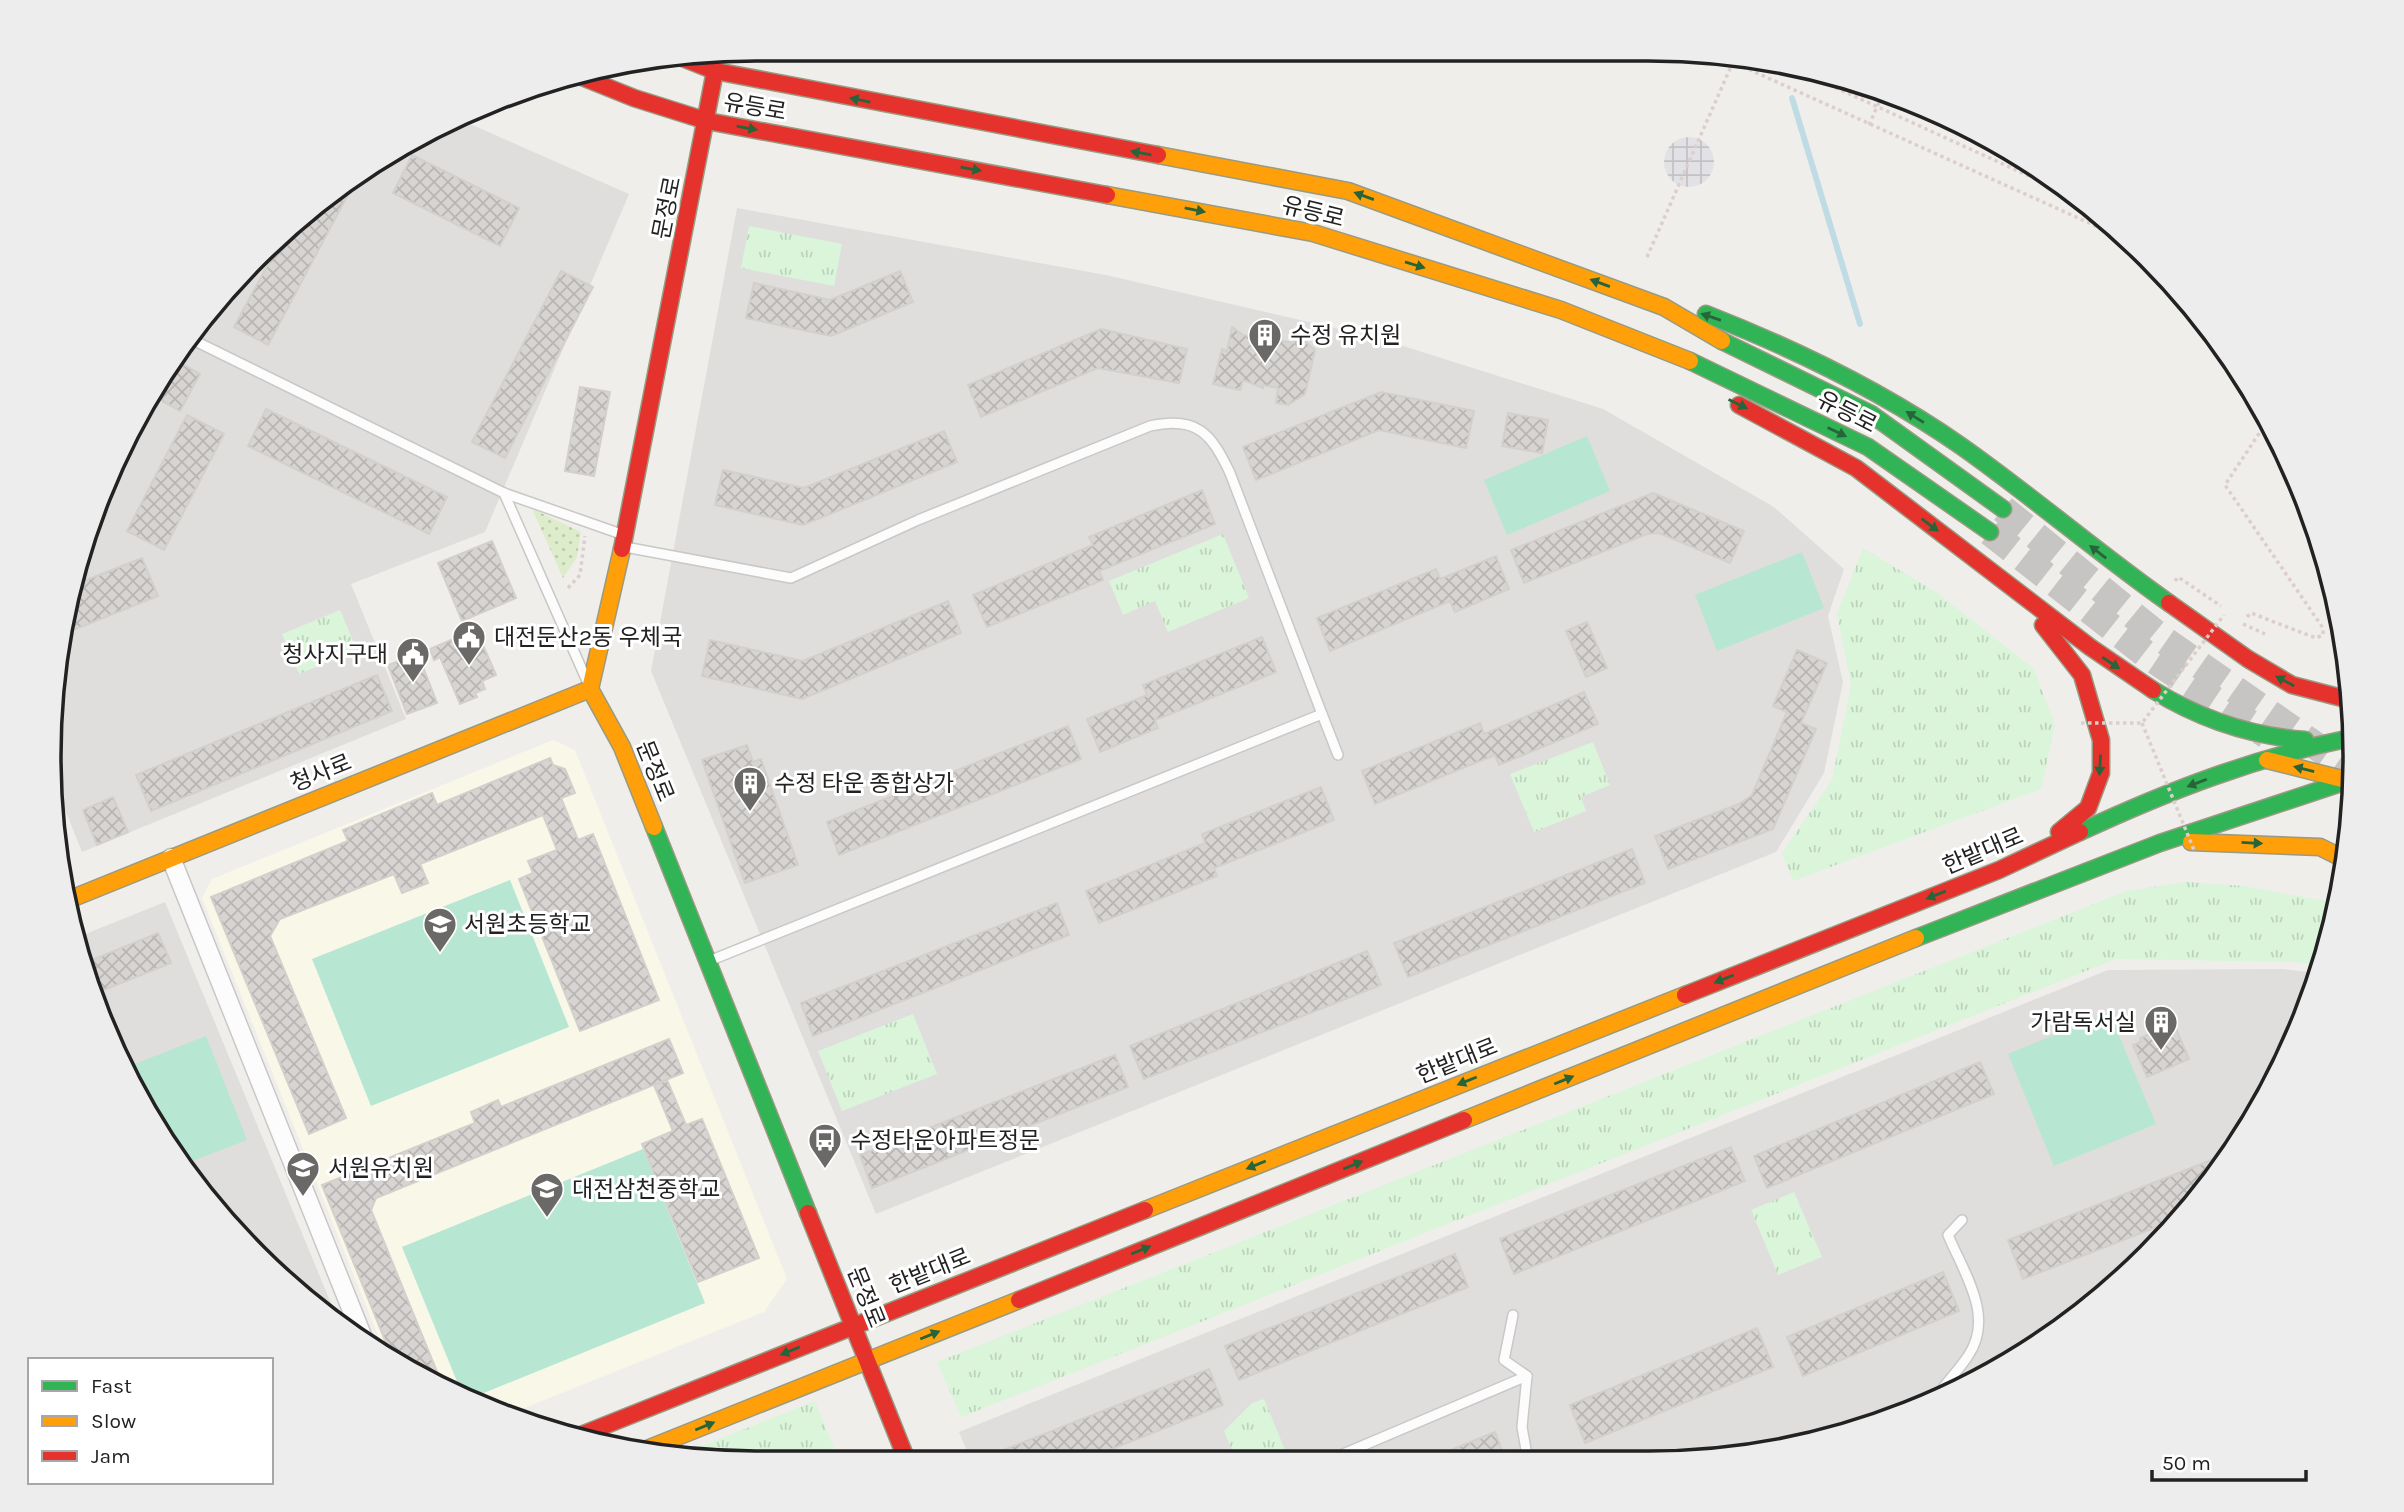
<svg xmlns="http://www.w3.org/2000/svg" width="2404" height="1512" font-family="Karla,'Noto Sans KR',sans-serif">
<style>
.residential{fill:#dfdedc}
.education{fill:#f8f7e8}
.grass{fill:url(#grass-dots)}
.park{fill:url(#park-tufts)}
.pitch{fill:#b7e6d2}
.plaza{fill:url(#plaza-grid)}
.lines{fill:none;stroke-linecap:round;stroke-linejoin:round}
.stream{stroke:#bfdbe3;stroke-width:6}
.building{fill:url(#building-cross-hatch);stroke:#d3d0cc;stroke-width:2}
.primary-tunnel{stroke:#c7c5c3;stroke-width:28;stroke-dasharray:28 14;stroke-linecap:butt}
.lane-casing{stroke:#c9c8c7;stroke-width:12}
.street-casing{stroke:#c9c8c7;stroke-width:21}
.fast-casing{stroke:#999a82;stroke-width:19}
.slow-casing{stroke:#999a82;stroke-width:19}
.jam-casing{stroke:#999a82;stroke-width:19}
.path{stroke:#dccecd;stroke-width:3.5;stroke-dasharray:3.5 3.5;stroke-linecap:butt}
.lane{stroke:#fdfcfc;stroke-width:9}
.street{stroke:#fdfcfc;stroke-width:18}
.fast{stroke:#30b455;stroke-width:16}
.slow{stroke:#ff9f0a;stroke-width:16}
.jam{stroke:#e5322d;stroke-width:16}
.path-bridge{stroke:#dccecd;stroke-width:3.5;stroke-dasharray:3.5 3.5;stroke-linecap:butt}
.oneway{fill:#286439}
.labels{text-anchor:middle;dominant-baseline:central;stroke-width:6;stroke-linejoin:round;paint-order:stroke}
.street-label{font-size:23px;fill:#222;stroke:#fff}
.poi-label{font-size:23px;fill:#222;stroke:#fff;text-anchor:start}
.rim{fill:none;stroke:#222;stroke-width:3.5}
</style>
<defs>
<pattern id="grass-dots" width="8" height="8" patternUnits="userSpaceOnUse" patternTransform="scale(1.75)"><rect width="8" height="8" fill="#ddeccb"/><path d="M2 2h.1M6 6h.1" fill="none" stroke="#bdcaae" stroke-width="1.8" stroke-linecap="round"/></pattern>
<pattern id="park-tufts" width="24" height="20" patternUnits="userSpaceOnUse" patternTransform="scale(1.75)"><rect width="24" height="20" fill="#daf5da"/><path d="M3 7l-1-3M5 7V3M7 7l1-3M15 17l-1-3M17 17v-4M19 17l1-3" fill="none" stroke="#bbd2bb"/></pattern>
<pattern id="plaza-grid" width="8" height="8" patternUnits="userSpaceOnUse" patternTransform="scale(1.75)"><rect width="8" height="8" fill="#e2e1e5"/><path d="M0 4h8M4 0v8" fill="none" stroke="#c2c1c4"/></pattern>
<pattern id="building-cross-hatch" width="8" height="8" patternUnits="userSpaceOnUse" patternTransform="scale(1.75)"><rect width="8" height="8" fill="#d7d4d2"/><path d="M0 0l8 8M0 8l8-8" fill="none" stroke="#b8b6b4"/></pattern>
</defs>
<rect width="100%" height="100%" fill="#f0eeeb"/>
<g class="residential">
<path d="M461 120 629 194 485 532 351 584 406 719 82 852 52 777 49 756 63 618 87 528 144 403 195 325 256 256 363 168Z"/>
<path d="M737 208 1106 275 1378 338 1603 409 1774 507 1844 569 1828 616 1843 682 1824 773 1776 852 876 1214 651 671Z"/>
<path d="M165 902 340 1325 325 1317 256 1256 168 1149 122 1068 73 939Z"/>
<path d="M2282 969 2318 973 2282 1069 2209 1187 2114 1288 2001 1368 1831 1439 1695 1461 970 1458 959 1432 2108 970Z"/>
</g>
<path class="education" d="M553 740 575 750 787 1279 764 1312 507 1415 486 1409 384 1350 202 898 212 879Z"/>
<path class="grass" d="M535 510 581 532 577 557 563 578 533 511Z"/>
<g class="park">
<path d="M749 226 842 244 834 286 741 268Z"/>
<path d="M1223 534 1249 598 1168 632 1155 601 1123 615 1109 581Z"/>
<path d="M1863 548 1939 594 2034 669 2055 725 2041 789 1793 881 1782 853 1832 780 1851 685 1837 614Z"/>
<path d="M340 610 357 650 299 674 282 634Z"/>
<path d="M1593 742 1610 785 1581 797 1586 811 1534 832 1510 774Z"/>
<path d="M2186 882 2244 886 2337 903 2331 939 2321 965 2293 962 2116 959 961 1417 937 1362 2126 891Z"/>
<path d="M913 1014 937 1074 842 1111 818 1051Z"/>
<path d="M1794 1192 1822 1257 1778 1275 1751 1210Z"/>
<path d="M1264 1399 1285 1450 1274 1460 1236 1459 1224 1431 1252 1403Z"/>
<path d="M815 1401 838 1458 674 1457Z"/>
</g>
<g class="pitch">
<path d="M1587 436 1610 491 1507 535 1484 480Z"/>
<path d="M1802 552 1824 608 1717 651 1695 595Z"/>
<path d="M510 880 569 1027 371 1106 312 959Z"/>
<path d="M2109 1012 2156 1124 2054 1166 2008 1054Z"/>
<path d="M206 1036 247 1140 182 1165 168 1149 122 1069Z"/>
<path d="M643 1149 705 1303 469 1399 463 1396 402 1247Z"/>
</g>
<circle class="plaza" cx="1689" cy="162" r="25"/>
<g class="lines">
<path class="stream" d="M1792 98 1860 324"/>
</g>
<g class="building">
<path d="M412 155 519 208 500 246 393 193Z"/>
<path d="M361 170 268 345 234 327 285 233Z"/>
<path d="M561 271 593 287 505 458 472 442Z"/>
<path d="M900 271 913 302 831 336 746 318 754 283 830 300Z"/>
<path d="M1232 327 1243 335 1294 343 1295 340 1306 342 1315 350 1305 394 1288 405 1276 403 1278 388 1263 385V388L1243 380 1240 390 1213 384 1222 349 1227 351Z"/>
<path d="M1101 329 1187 349 1179 383 1098 368 981 417 968 385Z"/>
<path d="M173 359 200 374 180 411 149 394Z"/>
<path d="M580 387 610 392 594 476 565 471Z"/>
<path d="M1381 392 1474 411 1466 448 1379 430 1256 480 1243 447Z"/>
<path d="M266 409 447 497 429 534 248 446Z"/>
<path d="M1508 413 1548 420 1542 453 1502 446Z"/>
<path d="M187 415 224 434 164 550 127 531Z"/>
<path d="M944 431 957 462 803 525 715 505 723 470 804 488Z"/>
<path d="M1202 490 1215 524 1099 571 1103 580 987 627 973 595 1093 545 1089 537Z"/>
<path d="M1653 493 1744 531 1730 563 1659 533 1647 534 1524 583 1511 550Z"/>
<path d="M492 541 516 598 462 621 438 563Z"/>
<path d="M1496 556 1509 589 1455 612 1450 601 1330 651 1317 618 1436 569 1440 579Z"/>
<path d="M142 558 158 596 61 635 71 586Z"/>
<path d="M948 601 961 633 802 699 702 676 710 640 803 661Z"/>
<path d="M1587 622 1607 668 1586 677 1566 631Z"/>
<path d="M476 629 496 675 482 681 485 689 475 693 477 697 460 704 440 657 434 660 430 649Z"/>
<path d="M1262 637 1276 672 1155 720 1158 728 1100 752 1087 719 1147 695 1143 685Z"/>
<path d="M1797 650 1827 663 1801 723 1816 729 1773 829 1668 869 1655 836 1739 804 1752 795 1787 712 1773 706Z"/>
<path d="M418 654 437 703 407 714 388 665Z"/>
<path d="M377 675 392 711 151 811 136 775Z"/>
<path d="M1584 692 1598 724 1499 765 1495 755 1375 804 1362 771 1480 723 1484 734Z"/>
<path d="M1068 726 1081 759 839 855 827 822Z"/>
<path d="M747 745 753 762 761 759 798 865 745 883 702 760Z"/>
<path d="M550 758 553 765 565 769 575 793 561 798 578 840 593 834 659 1000 580 1031 519 879 533 873 528 861 557 850 543 815 420 864 428 883 402 893 394 874 280 919 270 936 346 1118 309 1134 211 897 348 841 343 830 432 793 437 805Z"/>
<path d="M1321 787 1334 820 1214 868 1217 876 1099 923 1086 891 1205 843 1202 834Z"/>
<path d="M113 797 128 832 97 845 83 810Z"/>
<path d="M1632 849 1645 883 1408 977 1394 943Z"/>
<path d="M1057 903 1069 935 813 1036 801 1003Z"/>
<path d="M158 933 171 963 94 994 82 964Z"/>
<path d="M1367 951 1381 985 1144 1079 1130 1046Z"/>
<path d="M2174 1024 2189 1059 2147 1077 2133 1045 2141 1042 2140 1038Z"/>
<path d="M669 1039 683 1073 376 1198 371 1210 442 1384 391 1355 322 1185 475 1123 471 1112 498 1100 501 1107Z"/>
<path d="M1115 1055 1128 1087 872 1188 860 1155Z"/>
<path d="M1980 1062 1994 1094 1767 1188 1754 1156Z"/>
<path d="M667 1080 686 1125 702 1119 759 1258 698 1282 642 1144 673 1131 654 1085Z"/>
<path d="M1731 1147 1745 1181 1514 1274 1500 1239Z"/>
<path d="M2229 1153 2209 1187 2180 1218 2023 1279 2008 1240Z"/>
<path d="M1455 1254 1468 1287 1239 1380 1225 1346Z"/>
<path d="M1943 1272 1959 1311 1803 1376 1787 1337Z"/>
<path d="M1757 1328 1773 1367 1585 1443 1570 1405Z"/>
<path d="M1209 1369 1223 1405 1087 1459 983 1458Z"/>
<path d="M1495 1432 1506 1461 1426 1460Z"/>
</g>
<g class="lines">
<g class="primary-tunnel">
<path d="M2003 509 2161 638 2352 771"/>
<path d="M1990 532 2147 655 2267 735"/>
</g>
<defs>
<g id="lane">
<path d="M187 337 504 493 624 535"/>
<path d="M504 493 587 681"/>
<path d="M625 547 791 578 918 520 1150 426C1197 416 1211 433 1230 473L1322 714"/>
<path d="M709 961 1322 714 1338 755"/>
<path d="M1513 1315 1504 1360 1527 1376 1522 1427 1528 1461"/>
<path d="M1938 1395C1947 1381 1959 1370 1968 1356 1995 1317 1964 1273 1948 1235L1962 1220"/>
<path d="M1329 1460 1527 1376"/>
</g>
<path id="street" d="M171 858 363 1338"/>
<g id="fast">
<path d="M1706 314C1795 349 1882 391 1961 446 2032 496 2098 553 2169 603"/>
<path d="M1722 341 1871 414 2003 509"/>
<path d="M1690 361 1868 447 1990 532"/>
<path d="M2153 690C2200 719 2250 736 2305 740"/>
<path d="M654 827 808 1213"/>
<path d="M2080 832C2168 791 2256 757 2351 738"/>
<path d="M1916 938 2160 843 2353 779"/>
</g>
<g id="slow">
<path d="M1158 155 1348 191 1664 307 1722 341"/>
<path d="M1107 195 1313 233 1561 310 1690 361"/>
<path d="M622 549 590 689 622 747 654 827"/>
<path d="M2267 760 2350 781"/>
<path d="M2191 842 2320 847 2344 859"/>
<path d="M68 900 590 689"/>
<path d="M1464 1120 1916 938"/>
<path d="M1145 1210 1685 995"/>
<path d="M642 1451 1019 1300"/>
</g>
<g id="jam">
<path d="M675 55 715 71 1158 155"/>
<path d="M577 75 634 98 707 121 1107 195"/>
<path d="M1739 405 1856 468 2090 647 2153 690"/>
<path d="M622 549 715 71"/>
<path d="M2169 603 2248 659 2292 685 2350 700"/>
<path d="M2043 625 2082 675 2101 740V773L2088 808 2059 832"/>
<path d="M1685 995 1999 870 2080 832"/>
<path d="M808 1213 906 1458"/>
<path d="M1019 1300 1464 1120"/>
<path d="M581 1435 1145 1210"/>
</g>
</defs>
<use href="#lane" class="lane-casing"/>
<use href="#street" class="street-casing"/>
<use href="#fast" class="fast-casing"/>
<use href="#slow" class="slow-casing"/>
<use href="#jam" class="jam-casing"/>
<g class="path">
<path d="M1717 55 2127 240"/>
<path d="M1797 70 2086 202"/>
<path d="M1869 125 1883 93"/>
<path d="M1647 257 1733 62"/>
<path d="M2175 581 2178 577 2221 606"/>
<path d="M568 588 580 575 585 536"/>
<path d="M2247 617 2251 613 2316 638 2323 635V628L2225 485 2268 420"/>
<path d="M2243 624 2265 634"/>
<path d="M851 1458 862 1452"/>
</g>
<use href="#lane" class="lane"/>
<use href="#street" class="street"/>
<use href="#fast" class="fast"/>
<use href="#slow" class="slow"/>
<use href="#jam" class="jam"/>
<g class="path-bridge">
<path d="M2081 723H2142L2224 615"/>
<path d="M2142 723 2194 850"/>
</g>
</g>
<defs><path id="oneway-solid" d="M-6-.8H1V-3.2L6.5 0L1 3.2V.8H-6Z" transform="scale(1.75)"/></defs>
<g class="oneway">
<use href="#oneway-solid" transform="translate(860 100) rotate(-169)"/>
<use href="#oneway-solid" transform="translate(747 128) rotate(10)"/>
<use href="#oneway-solid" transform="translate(1141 153) rotate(-170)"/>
<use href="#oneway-solid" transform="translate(971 169) rotate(10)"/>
<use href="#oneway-solid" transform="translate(1364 196) rotate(-160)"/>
<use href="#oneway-solid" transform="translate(1195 210) rotate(11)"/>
<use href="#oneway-solid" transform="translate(1415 265) rotate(17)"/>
<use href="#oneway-solid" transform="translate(1600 283) rotate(-160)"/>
<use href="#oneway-solid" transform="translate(1711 317) rotate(-161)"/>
<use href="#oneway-solid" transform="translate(1738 404) rotate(26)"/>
<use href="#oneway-solid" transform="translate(1915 417) rotate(-148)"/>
<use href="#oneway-solid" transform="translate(1837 432) rotate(26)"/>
<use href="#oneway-solid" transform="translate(1930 525) rotate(37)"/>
<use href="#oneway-solid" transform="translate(2098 552) rotate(-142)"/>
<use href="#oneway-solid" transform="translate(2111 663) rotate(34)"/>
<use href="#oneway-solid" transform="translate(2285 681) rotate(-152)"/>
<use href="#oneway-solid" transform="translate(2100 765) rotate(93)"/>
<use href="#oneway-solid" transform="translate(2304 769) rotate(-166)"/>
<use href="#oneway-solid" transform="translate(2197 783) rotate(159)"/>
<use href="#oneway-solid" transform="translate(2252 843) rotate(3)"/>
<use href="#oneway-solid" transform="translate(1936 895) rotate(158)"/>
<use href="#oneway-solid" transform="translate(1724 979) rotate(158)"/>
<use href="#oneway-solid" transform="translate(1564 1080) rotate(-22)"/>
<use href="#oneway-solid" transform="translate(1467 1081) rotate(158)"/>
<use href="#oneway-solid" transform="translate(1256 1165) rotate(158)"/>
<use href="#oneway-solid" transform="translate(1353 1165) rotate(-22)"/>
<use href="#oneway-solid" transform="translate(1141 1250) rotate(-22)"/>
<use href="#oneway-solid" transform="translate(930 1335) rotate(-22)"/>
<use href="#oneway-solid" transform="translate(790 1351) rotate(158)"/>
<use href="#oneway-solid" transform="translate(705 1426) rotate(-22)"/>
</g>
<defs>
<symbol id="building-pin" viewBox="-11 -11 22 30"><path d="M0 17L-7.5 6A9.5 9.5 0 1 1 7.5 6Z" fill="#6a6968" stroke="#fff"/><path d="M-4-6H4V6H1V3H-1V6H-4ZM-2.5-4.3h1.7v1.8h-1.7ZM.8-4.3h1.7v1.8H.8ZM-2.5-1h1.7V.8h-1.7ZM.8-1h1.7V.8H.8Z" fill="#fff"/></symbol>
<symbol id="civic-pin" viewBox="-11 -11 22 30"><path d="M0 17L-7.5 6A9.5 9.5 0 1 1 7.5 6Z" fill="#6a6968" stroke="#fff"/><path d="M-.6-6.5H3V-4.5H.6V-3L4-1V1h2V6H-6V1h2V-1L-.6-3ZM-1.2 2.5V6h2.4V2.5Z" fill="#fff"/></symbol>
<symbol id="school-pin" viewBox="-11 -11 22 30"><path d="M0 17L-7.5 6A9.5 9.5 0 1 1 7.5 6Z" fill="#6a6968" stroke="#fff"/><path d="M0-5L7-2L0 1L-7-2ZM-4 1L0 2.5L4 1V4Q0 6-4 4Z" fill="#fff"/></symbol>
<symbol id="bus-pin" viewBox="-11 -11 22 30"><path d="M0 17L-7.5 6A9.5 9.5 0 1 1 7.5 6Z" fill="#6a6968" stroke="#fff"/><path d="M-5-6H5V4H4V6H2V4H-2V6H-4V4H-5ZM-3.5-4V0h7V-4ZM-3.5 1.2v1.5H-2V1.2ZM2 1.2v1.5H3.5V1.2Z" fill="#fff"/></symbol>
</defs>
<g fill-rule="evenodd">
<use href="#building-pin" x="1246" y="316" width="38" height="52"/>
<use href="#civic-pin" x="450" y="618" width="38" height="52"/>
<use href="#civic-pin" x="394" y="635" width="38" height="52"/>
<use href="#building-pin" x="731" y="764" width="38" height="52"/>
<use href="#school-pin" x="421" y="905" width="38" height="52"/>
<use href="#building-pin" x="2142" y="1003" width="38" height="52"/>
<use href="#bus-pin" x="806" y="1121" width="38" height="52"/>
<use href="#school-pin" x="284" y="1149" width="38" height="52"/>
<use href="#school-pin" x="528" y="1170" width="38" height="52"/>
</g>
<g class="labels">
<g class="street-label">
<text transform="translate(755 107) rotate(10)">유등로</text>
<text transform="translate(667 208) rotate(-79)">문정로</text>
<text transform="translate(1313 212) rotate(14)">유등로</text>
<text transform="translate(1847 412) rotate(27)">유등로</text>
<text transform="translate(655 771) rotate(68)">문정로</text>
<text transform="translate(321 773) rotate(-22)">청사로</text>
<text transform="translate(1983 851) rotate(-23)">한밭대로</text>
<text transform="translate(1457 1061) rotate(-22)">한밭대로</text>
<text transform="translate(930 1271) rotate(-22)">한밭대로</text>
<text transform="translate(866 1297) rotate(68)">문정로</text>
</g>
<g class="poi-label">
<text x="1290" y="335">수정 유치원</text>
<text x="494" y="637">대전둔산2동 우체국</text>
<text x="388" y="654" text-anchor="end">청사지구대</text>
<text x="774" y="783">수정 타운 종합상가</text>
<text x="464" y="924">서원초등학교</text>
<text x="2136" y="1022" text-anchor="end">가람독서실</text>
<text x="850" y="1140">수정타운아파트정문</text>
<text x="328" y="1168">서원유치원</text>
<text x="572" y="1189">대전삼천중학교</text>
</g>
</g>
<path d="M0 0H2404V1512H0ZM756 61H1648A695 695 0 0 1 2343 756V756A695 695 0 0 1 1648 1451H756A695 695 0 0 1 61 756V756A695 695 0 0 1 756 61Z" fill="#ededed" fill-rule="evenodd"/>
<path class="rim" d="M756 61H1648A695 695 0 0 1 2343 756V756A695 695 0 0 1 1648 1451H756A695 695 0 0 1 61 756V756A695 695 0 0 1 756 61Z"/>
<rect x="28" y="1358" width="245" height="126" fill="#ffffff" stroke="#a7a7a7" stroke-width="2"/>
<rect x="42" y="1381" width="35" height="10" fill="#30b455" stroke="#a7a7a7" stroke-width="2"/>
<text x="91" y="1393" font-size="21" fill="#222222">Fast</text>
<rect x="42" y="1416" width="35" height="10" fill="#ff9f0a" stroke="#a7a7a7" stroke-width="2"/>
<text x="91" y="1428" font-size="21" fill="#222222">Slow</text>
<rect x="42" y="1451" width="35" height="10" fill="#e5322d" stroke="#a7a7a7" stroke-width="2"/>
<text x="91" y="1463" font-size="21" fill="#222222">Jam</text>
<path d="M2152 1470v10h154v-10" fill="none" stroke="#222222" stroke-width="3.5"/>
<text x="2162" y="1470" font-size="21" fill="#222222" stroke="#ffffff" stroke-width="5" paint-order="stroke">50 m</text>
</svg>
